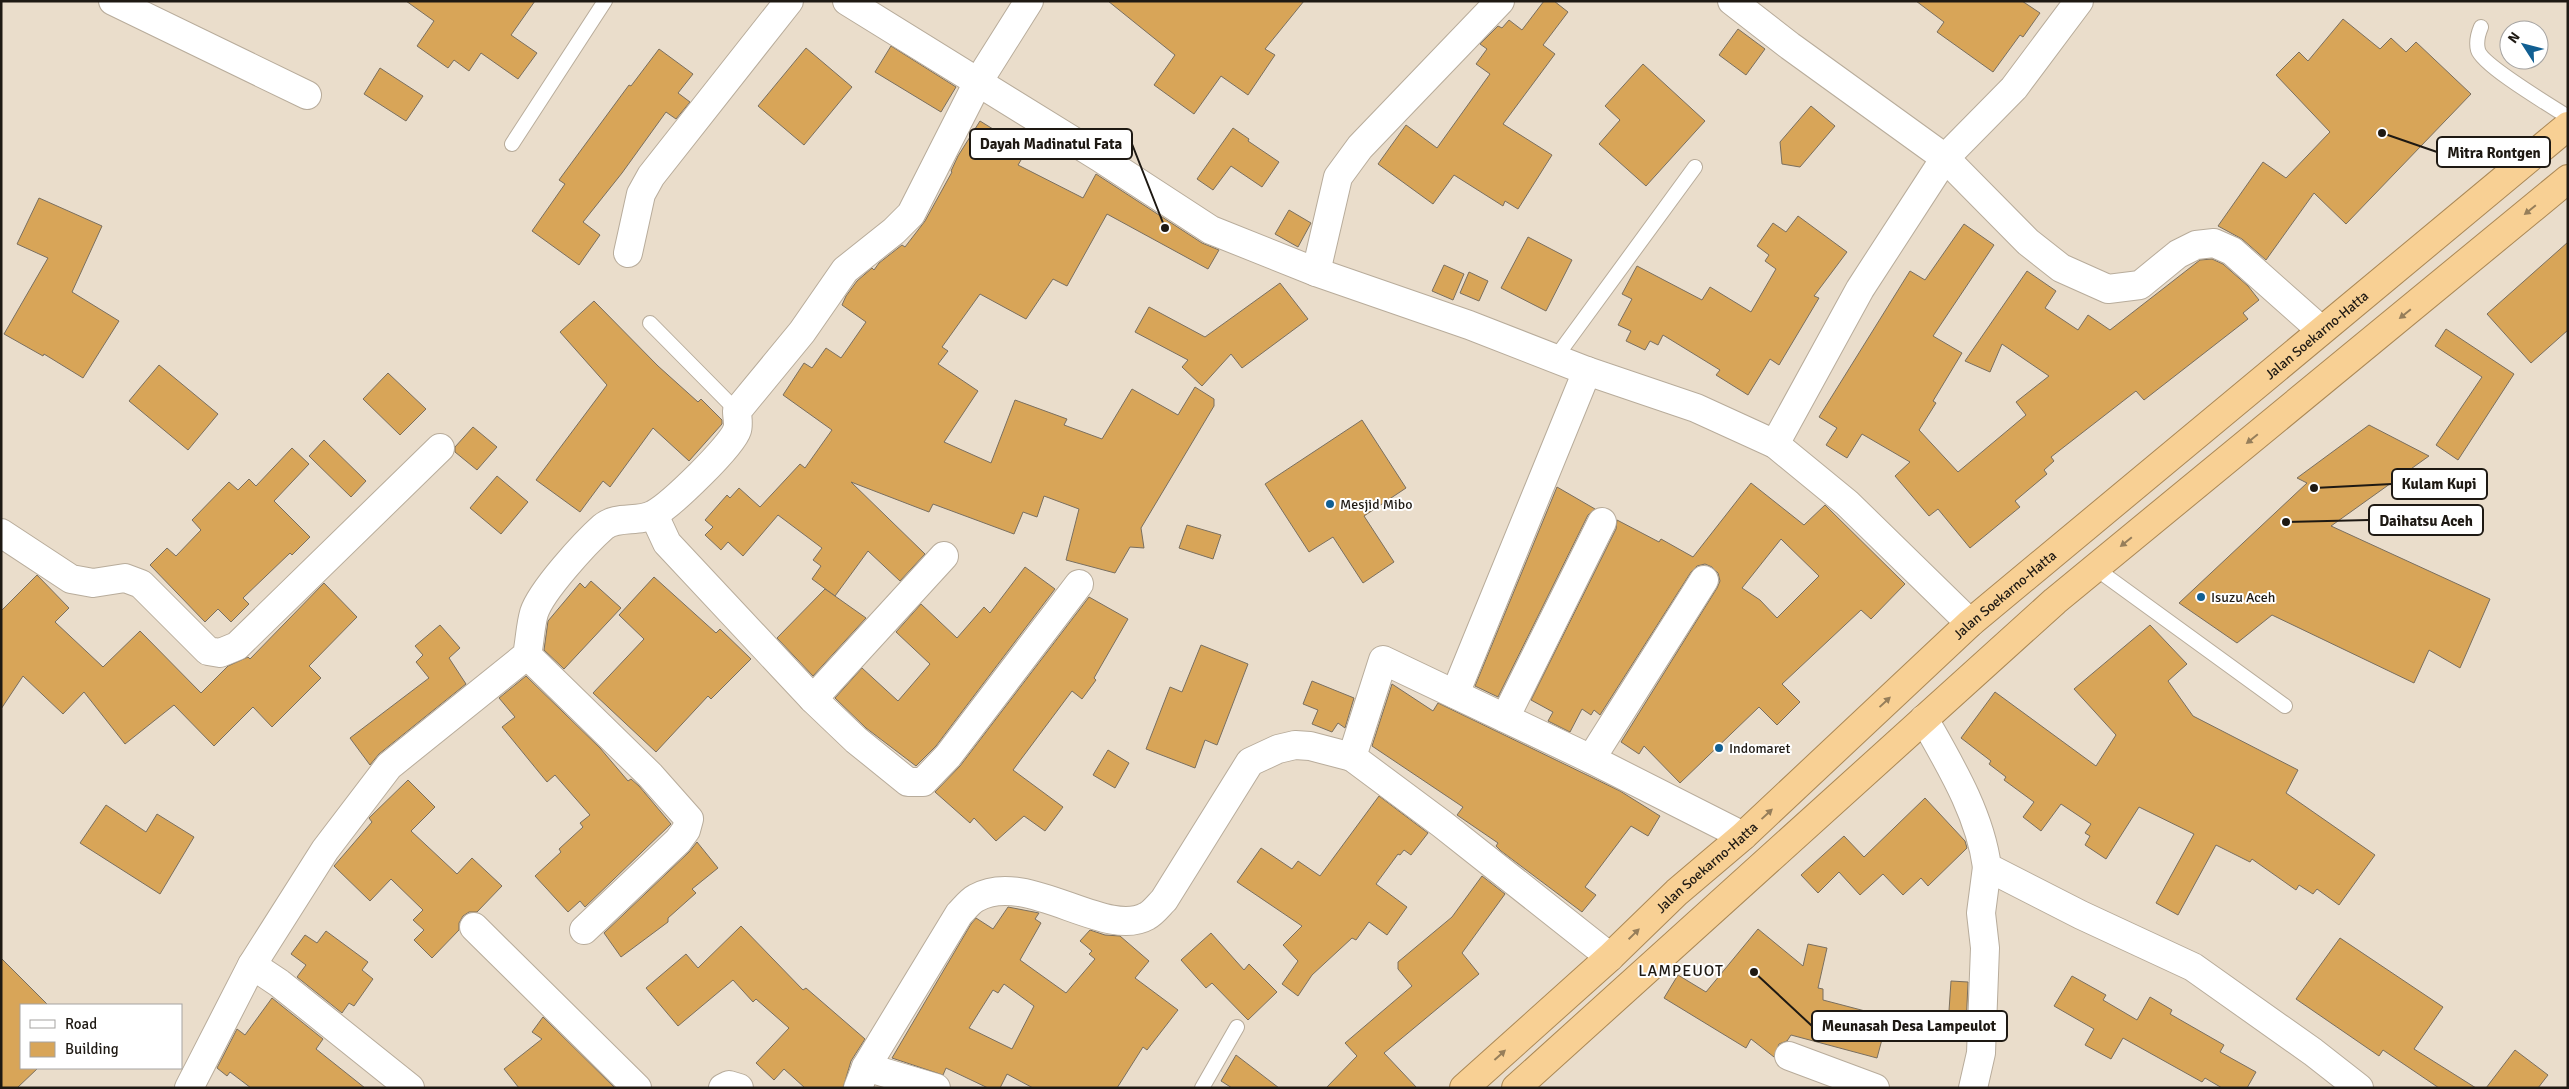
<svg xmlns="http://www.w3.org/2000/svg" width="2569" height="1089" font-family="Signika,sans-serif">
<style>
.building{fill:#d8a558;stroke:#7a6f5f;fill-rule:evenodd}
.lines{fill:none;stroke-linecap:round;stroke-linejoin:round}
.service-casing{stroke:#b8ac9b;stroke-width:16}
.minor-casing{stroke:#b8ac9b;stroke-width:30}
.trunk-casing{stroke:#aa8856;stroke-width:30}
.service{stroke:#fff;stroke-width:14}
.minor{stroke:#fff;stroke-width:28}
.trunk{stroke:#f8d094;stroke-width:28}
.oneway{fill:#967e5a}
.poi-dot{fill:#115f92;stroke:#fff;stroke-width:2}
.labels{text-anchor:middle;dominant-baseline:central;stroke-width:4;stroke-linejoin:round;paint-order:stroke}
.street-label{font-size:14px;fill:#1e1913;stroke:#fff}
.poi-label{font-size:14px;fill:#1e1913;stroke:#fff;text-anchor:start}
.quarter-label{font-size:16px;letter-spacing:1px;fill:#1e1913;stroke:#fff}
.leader{fill:none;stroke:#1e1913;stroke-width:2}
.callout-dot{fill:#1e1913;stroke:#fff;stroke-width:2}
.callout{fill:#fff;stroke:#1e1913;stroke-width:2}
.callout-label{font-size:15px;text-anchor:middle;font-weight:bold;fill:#1e1913}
</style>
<rect width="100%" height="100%" fill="#eaddcb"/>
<g class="building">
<path d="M406 1H535L511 35 537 53 518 79 481 53 469 71 454 60 448 68 417 46 434 21Z"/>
<path d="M1108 1H1304L1265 49 1275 55 1248 95 1221 76 1194 114 1154 85 1175 55Z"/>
<path d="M1544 1H1554L1568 12 1543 45 1555 54 1503 124 1552 155 1518 209 1505 201 1503 206 1454 175 1433 204 1378 164 1406 125 1437 148 1490 74 1476 64 1487 49 1480 44 1498 26 1502 28 1509 20 1522 30Z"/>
<path d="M1916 1H2022L2040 13 2023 37 2020 35 1993 72 1937 32 1944 22Z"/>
<path d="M2343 19 2380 49 2391 38 2406 52 2416 42 2471 94 2346 224 2314 193 2266 260 2242 239 2218 226 2263 162 2286 178 2330 132 2276 75 2299 52 2308 61Z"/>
<path d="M1738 29 1765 49 1746 75 1719 55Z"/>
<path d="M891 46 956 87 941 112 875 72Z"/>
<path d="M806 48 852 87 804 145 758 106Z"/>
<path d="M659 49 693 74 678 93 690 102 676 119 666 112 622 173 583 222 600 235 579 265 532 231 565 184 559 180 629 85 631 86Z"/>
<path d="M1643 64 1705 121 1646 186 1599 144 1620 120 1605 106Z"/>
<path d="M380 68 423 96 406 121 364 94Z"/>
<path d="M1811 106 1835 126 1800 167 1782 164 1780 142Z"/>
<path d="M980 121 1027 150 1018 165 1083 198 1096 174 1202 243 1219 250 1208 269 1107 214 1067 286 1053 279 1026 319 980 294 942 347 948 351 938 364 978 391 944 442 991 463 1015 400 1067 419 1064 425 1102 439 1132 389 1178 415 1195 387 1214 399V406L1141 528 1144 548 1130 547 1115 573 1066 560 1079 509 1044 496 1037 517 1023 512 1014 534 933 504 929 512 851 482 925 554 900 581 868 551 835 596 812 579 821 566 813 560 822 548 778 515 743 556 728 542 721 550 705 535 713 527 705 520 727 495 730 498 739 488 760 507 800 464 805 468 832 430 783 395 804 363 812 368 826 348 841 358 866 322 842 305 846 296 857 281 872 268 874 270 879 263 902 245 905 247 925 221 952 172 951 171 958 156Z"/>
<path d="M1233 128 1249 139 1248 141 1279 162 1262 187 1231 166 1213 190 1197 179Z"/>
<path d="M39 198 102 226 72 292 119 321 83 378 44 354 43 356 4 334 48 258 17 244Z"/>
<path d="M1289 210 1311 223 1298 247 1275 234Z"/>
<path d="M1798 216 1847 252 1814 296 1819 298 1779 365 1770 359 1748 395 1716 375 1720 370 1663 335 1658 345 1650 341 1645 350 1626 341 1631 331 1618 325 1632 299 1622 294 1637 266 1702 300 1710 287 1751 312 1776 269 1765 261 1769 255 1757 246 1773 223 1786 232Z"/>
<path d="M1964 224 1994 245 1933 336 1962 353 1933 401 1936 403 1919 430 1958 472 2026 415 2016 402 2049 376 2002 344 1990 372 1965 361 2027 271 2056 291 2045 308 2078 330 2088 315 2110 330 2200 260 2212 259 2223 264 2248 286 2259 300 2243 313 2248 319 2144 400 2136 391 2051 457 2054 461 2044 470 2047 474 2015 501 2020 507 1970 548 1938 509 1929 516 1895 476 1910 462 1862 434 1847 458 1826 445 1837 428 1819 417 1910 271 1925 280Z"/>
<path d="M1528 237 1572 260 1546 311 1501 288Z"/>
<path d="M2568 242V330L2531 363 2487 314Z"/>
<path d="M1444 265 1464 274 1453 300 1432 291Z"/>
<path d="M1469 272 1488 281 1479 301 1460 293Z"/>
<path d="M1280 283 1308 319 1242 368 1231 354 1202 386 1182 367 1188 360 1135 332 1149 307 1205 337Z"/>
<path d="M594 301 658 366 698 402 701 399 722 420V424L689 461 653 428 610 487 603 481 580 512 536 480 607 385 560 332Z"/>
<path d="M2446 329 2514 374 2458 460 2436 445 2482 377 2435 346Z"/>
<path d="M159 365 218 414 188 450 129 401Z"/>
<path d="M388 373 426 409 400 435 363 399Z"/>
<path d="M1362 420 1406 488 1364 516 1394 562 1363 583 1333 537 1309 552 1265 484Z"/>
<path d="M2369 425 2429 456 2331 526 2490 599 2460 668 2429 650 2414 683 2272 615 2237 643 2179 603 2307 483 2297 478Z"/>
<path d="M473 427 497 447 477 470 455 452V447Z"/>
<path d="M324 440 366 481 351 497 309 456Z"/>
<path d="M292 448 309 464 274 501 310 537 292 555 290 553 243 598 249 604 231 622 218 609 205 622 150 565 167 548 176 556 201 530 192 520 229 482 238 490 249 479 256 486Z"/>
<path d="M497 476 528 502 501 534 470 508Z"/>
<path d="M1751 483 1804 525 1825 505 1905 584 1871 619 1861 610 1782 684 1800 702 1777 725 1759 707 1680 783 1644 746 1639 754 1621 742 1717 588 1720 581 1718 573 1712 567 1705 564 1697 566 1691 572 1600 715 1594 710 1591 715 1582 709 1570 732 1548 721 1553 712 1531 700 1616 529 1617 520 1659 542 1661 539 1693 557ZM1781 539 1819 576 1777 618 1760 600 1742 588Z"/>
<path d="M1557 487 1595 509 1588 515 1498 697 1475 686Z"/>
<path d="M1187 525 1221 535 1213 559 1179 548Z"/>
<path d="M1025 567 1055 589 936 746 916 766 866 728 835 698 862 668 898 701 930 664 896 632 921 604 957 638 984 607 990 613Z"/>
<path d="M37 575 69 608 55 622 103 667 140 631 201 693 228 666 248 657 250 659 324 583 357 617 309 666 321 678 272 727 253 707 214 746 174 705 125 744 84 692 63 714 23 676 1 709V611Z"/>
<path d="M654 577 716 633 720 629 751 659 711 699 708 696 656 752 593 693 644 639 619 615Z"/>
<path d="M591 581 621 608 564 669 544 650 548 621 580 583 585 588Z"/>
<path d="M825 589 866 618 813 676 777 638Z"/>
<path d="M1089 597 1128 619 1094 678 1096 680 1082 699 1072 691 1013 770 1063 807 1045 831 1024 816 996 841 974 818 970 823 935 792 960 766Z"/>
<path d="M440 625 460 648 449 658 466 684 379 754 370 765 350 738 429 678 416 662 423 655 415 646Z"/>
<path d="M2150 625 2187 664 2168 681 2193 716 2298 770 2286 793 2375 855 2339 905 2317 889 2313 894 2299 885 2296 890 2252 859 2250 862 2216 845 2178 915 2156 903 2194 834 2139 807 2106 859 2085 845 2090 836 2085 833 2091 824 2061 804 2041 831 2023 817 2034 802 2004 780 2006 777 1989 764 1991 761 1961 738 1995 692 2096 766 2116 735 2074 689Z"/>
<path d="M1201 645 1248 664 1217 745 1205 740 1195 768 1146 749 1170 687 1182 692Z"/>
<path d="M526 676 600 748 628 781 631 779 639 786 671 824 585 907 580 901 568 912 535 876 561 852 559 849 583 827 580 823 590 815 555 775 547 782 502 727 515 717 499 698Z"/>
<path d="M1312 681 1354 698 1345 728 1338 723 1332 732 1312 724 1318 710 1303 704Z"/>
<path d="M1392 684 1433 711 1438 703 1620 791 1660 816 1648 836 1631 826 1585 887 1596 895 1582 912 1501 851 1496 846 1498 843 1457 815 1463 807 1372 746Z"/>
<path d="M1108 750 1129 763 1115 788 1093 775Z"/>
<path d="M408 780 435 807 411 831 457 874 472 858 502 886 477 912H469L463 916 459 923V930L432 958 414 940 424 930 413 920 423 910 391 879 370 901 334 866 372 822 369 818Z"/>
<path d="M1379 796 1428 833 1411 855 1404 850 1400 855 1398 854 1376 884 1407 907 1387 935 1369 922 1356 940 1352 938 1312 975 1298 996 1282 984 1298 961 1283 945 1302 926 1237 882 1261 848 1292 869 1298 861 1320 876Z"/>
<path d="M1925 798 1965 841 1967 848 1928 886 1921 878 1903 895 1883 874 1860 895 1839 872 1818 893 1801 875 1844 836 1864 857Z"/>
<path d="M106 805 146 832 157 814 194 837 160 894 80 843Z"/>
<path d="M697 842 718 868 692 889 696 893 668 918V922L621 957 604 933 689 852Z"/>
<path d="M1482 876 1505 894 1462 953 1479 974 1384 1053 1417 1088H1326L1357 1056 1345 1043 1412 986 1398 969V962L1452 917Z"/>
<path d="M1008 907 1039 913 1035 919 1041 923 1020 960 1066 993 1095 959 1089 954 1092 951 1080 941 1090 930 1105 935 1120 936 1149 961 1135 978 1178 1010 1147 1050 1143 1047 1117 1088H1033L1007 1074 1000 1088H988L946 1068 943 1075 892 1058 971 924 976 918 993 929ZM1004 984 1034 1006 1012 1049 969 1028 993 990 998 993Z"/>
<path d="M741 926 803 990 806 988 865 1039 851 1061 843 1088H805L784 1069 774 1080 756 1063 789 1028 756 999 753 1002 733 980 678 1026 646 988 686 954 698 968Z"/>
<path d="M1758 929 1803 966 1808 944 1827 948 1818 988 1823 989V1000L1888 1017 1877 1058 1791 1035 1787 1041 1779 1044 1774 1057 1751 1039 1746 1048 1664 998 1678 975 1706 992Z"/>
<path d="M326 931 368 962 362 970 373 979 354 1006 349 1003 342 1013 297 977 306 965 291 954 305 935 317 943Z"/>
<path d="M1211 933 1244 970 1249 964 1277 992 1248 1020 1212 983 1206 988 1181 960Z"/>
<path d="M2340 938 2443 1007 2414 1049 2476 1088H2439L2383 1050 2379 1056 2296 999Z"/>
<path d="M1 958 48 1005H21V1068H38L17 1088H1Z"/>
<path d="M2072 976 2106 995 2103 1000 2137 1020 2150 997 2172 1010 2170 1014 2224 1045 2220 1052 2256 1072 2247 1088H2222L2205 1078 2202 1082 2123 1038 2111 1059 2085 1045 2094 1029 2054 1006Z"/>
<path d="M1951 981 1968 982 1966 1027 1948 1026Z"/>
<path d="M272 998 323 1039 316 1049 365 1088H251L230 1072 227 1076 217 1068 237 1029 245 1035Z"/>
<path d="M543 1017 615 1088H519L504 1069 542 1039 532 1032Z"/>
<path d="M2515 1050 2548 1075 2538 1088H2486Z"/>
<path d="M1236 1055 1279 1088H1232L1221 1081Z"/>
</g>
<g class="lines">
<defs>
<g id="service">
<path d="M2481 27C2478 34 2476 42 2478 50 2482 65 2551 106 2568 117"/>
<path d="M512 144 605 1"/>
<path d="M650 323 737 411"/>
<path d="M1556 357 1695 167"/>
<path d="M2095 568 2285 706"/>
<path d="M1202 1088 1237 1027"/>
</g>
<g id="minor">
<path d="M113 1 307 95"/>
<path d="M847 1 1099 157 1211 230 1316 272 1469 325 1587 371 1696 408 1775 444 1847 503 1970 623"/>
<path d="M1732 1 1790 46 1945 158 2028 242 2061 268 2108 289 2140 285 2178 254 2196 245 2214 243 2232 251 2321 330"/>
<path d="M628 253 641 194 651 176 789 1"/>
<path d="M1316 272 1338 177 1360 147 1500 1"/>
<path d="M1775 444 1860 289 1945 158 2014 88 2079 1"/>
<path d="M654 515 667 543 813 699 856 740 908 782H923L948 756 1079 584"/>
<path d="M1 533 71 579 93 583 125 578 141 584 208 651 220 653 237 646 440 448"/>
<path d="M527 655 650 775 689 819 686 830 678 841 584 930"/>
<path d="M1455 694 1587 371"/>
<path d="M813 699 944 556"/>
<path d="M1505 718 1602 522"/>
<path d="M1924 719C1950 765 1980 814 1987 867L2081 915 2193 967 2313 1052 2359 1088"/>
<path d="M1591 759 1704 580"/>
<path d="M474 927 637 1088"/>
<path d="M1610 957 1442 824 1352 757 1383 660 1591 759 1743 836"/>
<path d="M252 965 279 983 410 1088"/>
<path d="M1789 1056 1875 1088"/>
<path d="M866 1067 936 1088"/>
<path d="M189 1088 252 965 325 850 389 766 527 655C530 641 530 627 534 613 541 591 585 543 603 527 617 515 639 523 654 514 671 505 732 446 737 430 739 425 737 416 737 411L802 332 845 270 894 231 911 214 978 82 1029 1"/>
<path d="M723 1088 729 1085 739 1088"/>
<path d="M858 1088 866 1067 959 914C964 909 970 901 976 898 1027 869 1105 940 1147 916 1153 913 1159 905 1164 900L1250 762 1278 749 1295 745 1310 746 1352 757"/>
<path d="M1973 1088 1981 1053 1985 948 1981 913 1987 867"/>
</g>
<g id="trunk">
<path id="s1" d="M1464 1088 1610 957 1677 892 1743 836 1970 623 2568 126"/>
<path d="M1516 1088 2055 601 2568 179"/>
</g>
</defs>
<use href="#service" class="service-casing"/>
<use href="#minor" class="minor-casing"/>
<use href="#trunk" class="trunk-casing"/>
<use href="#service" class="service"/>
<use href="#minor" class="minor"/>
<use href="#trunk" class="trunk"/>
</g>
<defs><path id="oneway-solid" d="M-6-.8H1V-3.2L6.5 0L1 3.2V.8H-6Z" transform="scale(1.25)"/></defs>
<g class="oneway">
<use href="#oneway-solid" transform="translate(2530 210) rotate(141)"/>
<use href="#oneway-solid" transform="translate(2405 314) rotate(141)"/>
<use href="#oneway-solid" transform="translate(2252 439) rotate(141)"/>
<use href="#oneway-solid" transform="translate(2126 542) rotate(141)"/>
<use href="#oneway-solid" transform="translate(1885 702) rotate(-43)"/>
<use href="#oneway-solid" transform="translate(1767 814) rotate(-43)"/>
<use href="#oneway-solid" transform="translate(1634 934) rotate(-44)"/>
<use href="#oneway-solid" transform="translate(1500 1055) rotate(-42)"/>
</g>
<g class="poi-dot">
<circle cx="1330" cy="504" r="5"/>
<circle cx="2201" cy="597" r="5"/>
<circle cx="1719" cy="748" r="5"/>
</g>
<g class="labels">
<g class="street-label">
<text stroke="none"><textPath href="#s1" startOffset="1138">Jalan Soekarno-Hatta</textPath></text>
<text stroke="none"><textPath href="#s1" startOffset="732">Jalan Soekarno-Hatta</textPath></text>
<text stroke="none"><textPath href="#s1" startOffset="328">Jalan Soekarno-Hatta</textPath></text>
</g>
<g class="poi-label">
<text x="1340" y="504">Mesjid Mibo</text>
<text x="2211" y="597">Isuzu Aceh</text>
<text x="1729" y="748">Indomaret</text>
</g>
<g class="quarter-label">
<text x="1681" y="971">LAMPEUOT</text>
</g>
</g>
<path class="leader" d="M1165 228L1132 144M2382 133L2437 152M2314 488L2392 484M2286 522L2369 520M1754 972L1812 1026"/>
<g class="callout-dot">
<circle cx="1165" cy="228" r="5"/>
<circle cx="2382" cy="133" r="5"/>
<circle cx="2314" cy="488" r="5"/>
<circle cx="2286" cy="522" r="5"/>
<circle cx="1754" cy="972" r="5"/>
</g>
<g class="callout">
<rect x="970" y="129" width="162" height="30" rx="5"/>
<rect x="2437" y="137" width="113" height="30" rx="5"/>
<rect x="2392" y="469" width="95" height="30" rx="5"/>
<rect x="2369" y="505" width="114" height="30" rx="5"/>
<rect x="1812" y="1011" width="195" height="30" rx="5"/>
</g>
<g class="callout-label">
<text x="1051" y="149">Dayah Madinatul Fata</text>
<text x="2494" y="158">Mitra Rontgen</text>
<text x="2439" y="489">Kulam Kupi</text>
<text x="2426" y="526">Daihatsu Aceh</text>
<text x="1909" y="1031">Meunasah Desa Lampeulot</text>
</g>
<rect width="2569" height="1089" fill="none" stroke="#1e1913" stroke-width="5"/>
<rect x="20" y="1004" width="162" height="65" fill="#ffffff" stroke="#a5a3a1"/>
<rect x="30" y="1020" width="25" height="8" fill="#ffffff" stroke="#a5a3a1"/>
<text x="65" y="1029" font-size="15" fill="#1e1913">Road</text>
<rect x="30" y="1042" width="25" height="15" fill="#d8a558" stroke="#a5a3a1"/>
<text x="65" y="1054" font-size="15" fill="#1e1913">Building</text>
<g transform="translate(2524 45) rotate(306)"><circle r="24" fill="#ffffff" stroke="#a5a3a1"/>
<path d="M0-4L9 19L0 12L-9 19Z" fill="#115f92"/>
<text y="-8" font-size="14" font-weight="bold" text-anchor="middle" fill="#1e1913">N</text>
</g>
</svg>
